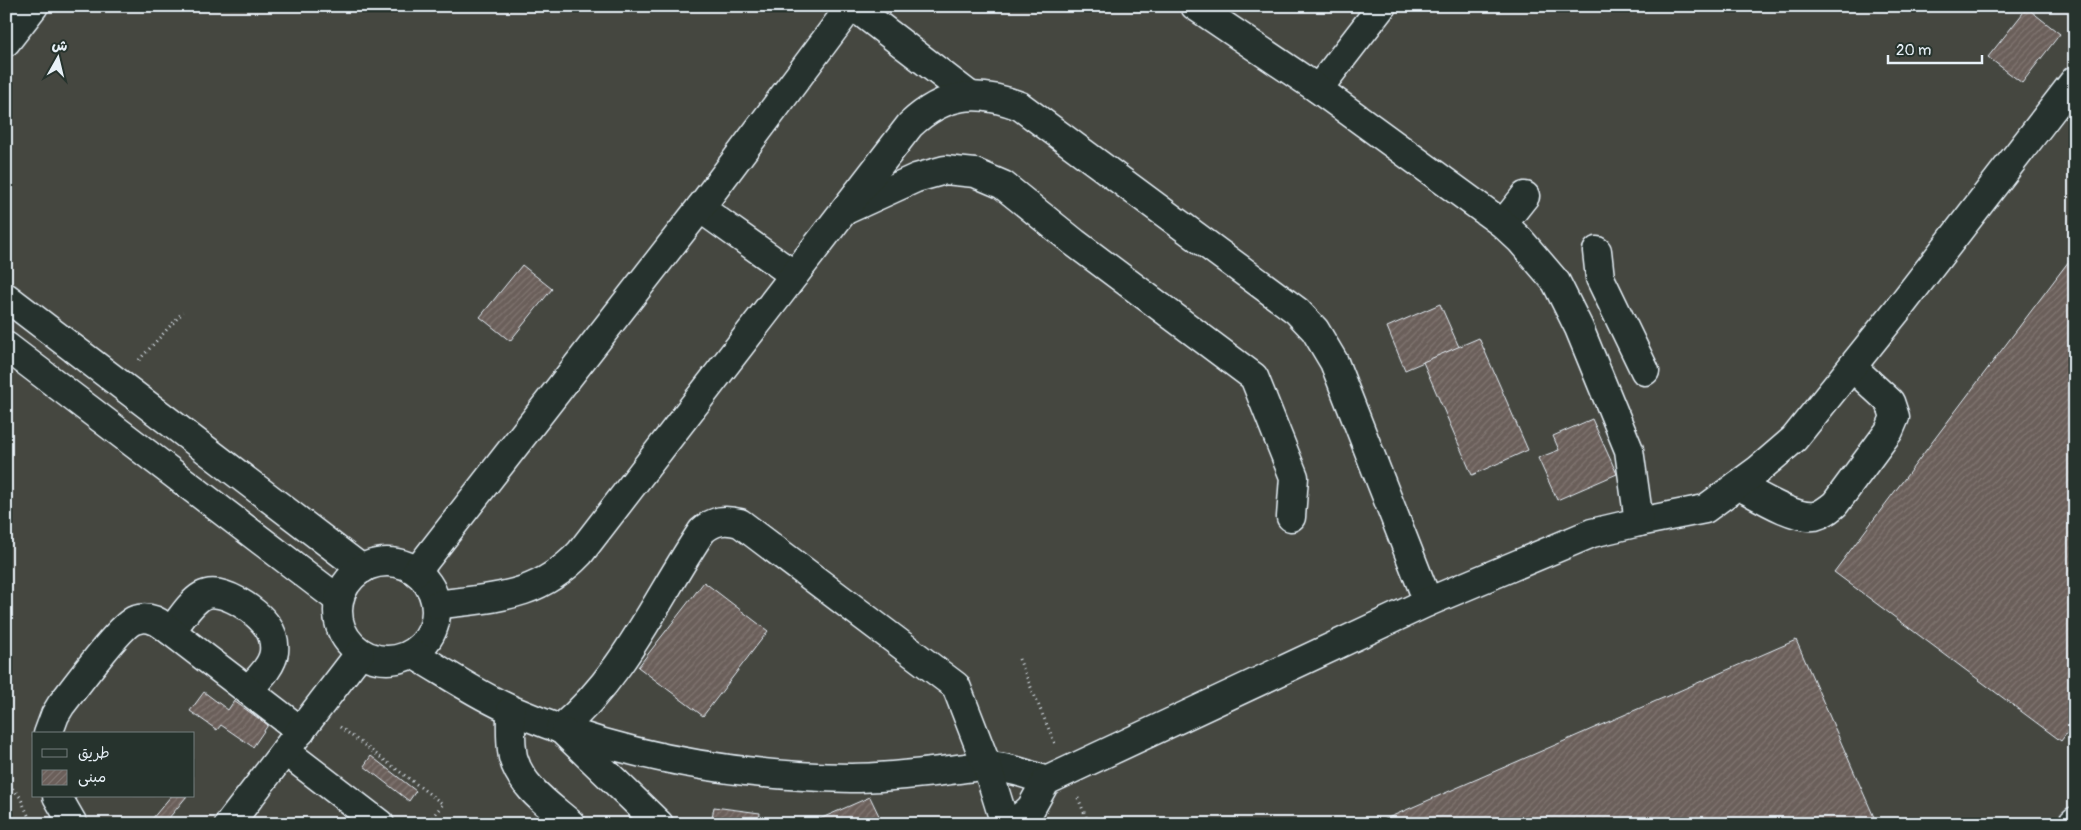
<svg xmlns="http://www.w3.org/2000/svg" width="2081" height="830" font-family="Pangolin,'Playpen Sans Arabic',sans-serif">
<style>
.built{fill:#444641;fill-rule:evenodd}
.building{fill:url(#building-hatch);stroke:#e8f1f8}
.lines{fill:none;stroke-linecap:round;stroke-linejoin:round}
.minor-casing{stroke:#e8f1f8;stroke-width:31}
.path{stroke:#e8f1f8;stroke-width:3;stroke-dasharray:1 4;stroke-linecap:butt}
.minor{stroke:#26332d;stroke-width:28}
</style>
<defs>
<pattern id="building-hatch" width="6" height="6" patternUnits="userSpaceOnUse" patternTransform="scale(1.25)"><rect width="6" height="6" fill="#6b5f5a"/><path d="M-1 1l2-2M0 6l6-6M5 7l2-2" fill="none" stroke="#807672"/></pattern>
</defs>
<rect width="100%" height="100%" fill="#343c36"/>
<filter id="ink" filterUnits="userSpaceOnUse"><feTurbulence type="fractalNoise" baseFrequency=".02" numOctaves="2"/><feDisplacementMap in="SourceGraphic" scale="10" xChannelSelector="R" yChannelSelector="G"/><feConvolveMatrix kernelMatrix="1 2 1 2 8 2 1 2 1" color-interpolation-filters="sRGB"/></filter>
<g filter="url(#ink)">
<path class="built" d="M6 6H2075V824H6ZM34 734H194V796H34Z"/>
<g class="building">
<path d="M2027 8 2060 34 2022 83 1988 57Z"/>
<path d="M2075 253V722L2061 741 1834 572Z"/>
<path d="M522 265 552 289 510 341 480 317Z"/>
<path d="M1440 304 1459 347 1405 370 1387 327Z"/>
<path d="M1479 338 1528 450 1472 475 1423 362Z"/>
<path d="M1592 419 1617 474 1557 500 1538 458 1559 450 1553 436Z"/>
<path d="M704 582 768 631 703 716 638 667Z"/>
<path d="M1796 640 1877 824H1374Z"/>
<path d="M204 692 228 710 234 701 268 725 253 747 221 725 217 730 190 711Z"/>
<path d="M371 756 416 791 409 801 364 766Z"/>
<path d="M171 796H187L164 824H158L152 819Z"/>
<path d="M870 797 883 824H816L815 821Z"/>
<path d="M714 807 760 813 759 824 711 823Z"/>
</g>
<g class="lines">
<defs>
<g id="minor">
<path d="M853 6 969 95"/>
<path d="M6 42 34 6"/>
<path d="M1318 89 1382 6"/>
<path d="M700 208 794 275"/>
<path d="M846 210 916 178 945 170 975 173 1003 185 1075 243 1254 377 1294 477 1291 517"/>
<path d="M1503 224 1525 196"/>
<path d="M1597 251 1600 278 1645 371"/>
<path d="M6 297 362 569"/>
<path d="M6 346 339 600"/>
<path d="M1738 485C1757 495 1794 519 1815 516 1823 514 1829 509 1835 504L1889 431 1895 417 1890 402 1852 367"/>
<path d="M1639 522 1705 509 1758 470 1794 439 1899 308 2075 80"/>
<circle cx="387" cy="611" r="49"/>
<path d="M417 571 700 208 851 6"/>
<path d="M437 605C496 597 537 598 580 553L910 125C944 93 977 89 1020 106L1297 311 1315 330 1334 362 1428 602"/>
<path d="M171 631C180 620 190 603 202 596 221 585 257 611 267 626 273 634 275 643 274 652 272 667 258 679 248 690"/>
<path d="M413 654C446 673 477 695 512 710 620 757 735 776 851 778 884 778 917 774 950 770 962 769 975 766 987 766 1007 767 1028 774 1046 781"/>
<path d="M511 710C511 725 510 742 513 757 521 787 549 805 571 824"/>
<path d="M560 729C625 675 656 599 702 531 714 520 725 519 740 523L956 686 987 766 1005 824"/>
<path d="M565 733 659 824"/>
<path d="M48 734 55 715 61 705C74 689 120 625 135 620 146 616 155 619 164 626L301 731"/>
<path d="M285 751 380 824"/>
<path d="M57 796 73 824"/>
<path d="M229 824 360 653"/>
<path d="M1013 824 1031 808 1046 781 1428 602 1592 533 1639 522 1629 450 1579 328 1556 282 1520 240 1503 224 1318 89 1195 6"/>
<path d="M2072 824 2075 821"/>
</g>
</defs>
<use href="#minor" class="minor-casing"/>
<g class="path">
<path d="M139 360 183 312"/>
<path d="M1019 659 1055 744"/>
<path d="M340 727 443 804 430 820 435 824"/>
<path d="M6 781 20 797 32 824"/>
<path d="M1078 798 1089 824"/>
</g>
<use href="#minor" class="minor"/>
</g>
</g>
<rect width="2081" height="830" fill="none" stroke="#26332d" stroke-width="25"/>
<rect x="12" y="12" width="2056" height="805" fill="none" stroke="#e8f1f8" stroke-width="2" filter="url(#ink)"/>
<rect x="32" y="732" width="162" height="65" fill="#26332d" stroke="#747f7e"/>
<rect x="42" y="749" width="25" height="8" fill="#26332d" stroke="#747f7e"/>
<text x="78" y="758" font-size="15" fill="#e8f1f8">طريق</text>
<rect x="42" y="770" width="25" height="15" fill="url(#building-hatch)" stroke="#747f7e"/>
<text x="78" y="782" font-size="15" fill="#e8f1f8">مبنى</text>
<g transform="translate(58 58) rotate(8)" stroke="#26332d" stroke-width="4" paint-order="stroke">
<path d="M0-4L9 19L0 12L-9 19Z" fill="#e8f1f8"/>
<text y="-8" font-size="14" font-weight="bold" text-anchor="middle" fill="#e8f1f8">ش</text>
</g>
<path d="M1888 55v8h94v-8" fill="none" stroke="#e8f1f8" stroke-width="2.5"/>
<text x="1896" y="55" font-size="15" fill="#e8f1f8" stroke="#26332d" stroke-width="4" paint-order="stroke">20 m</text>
</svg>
